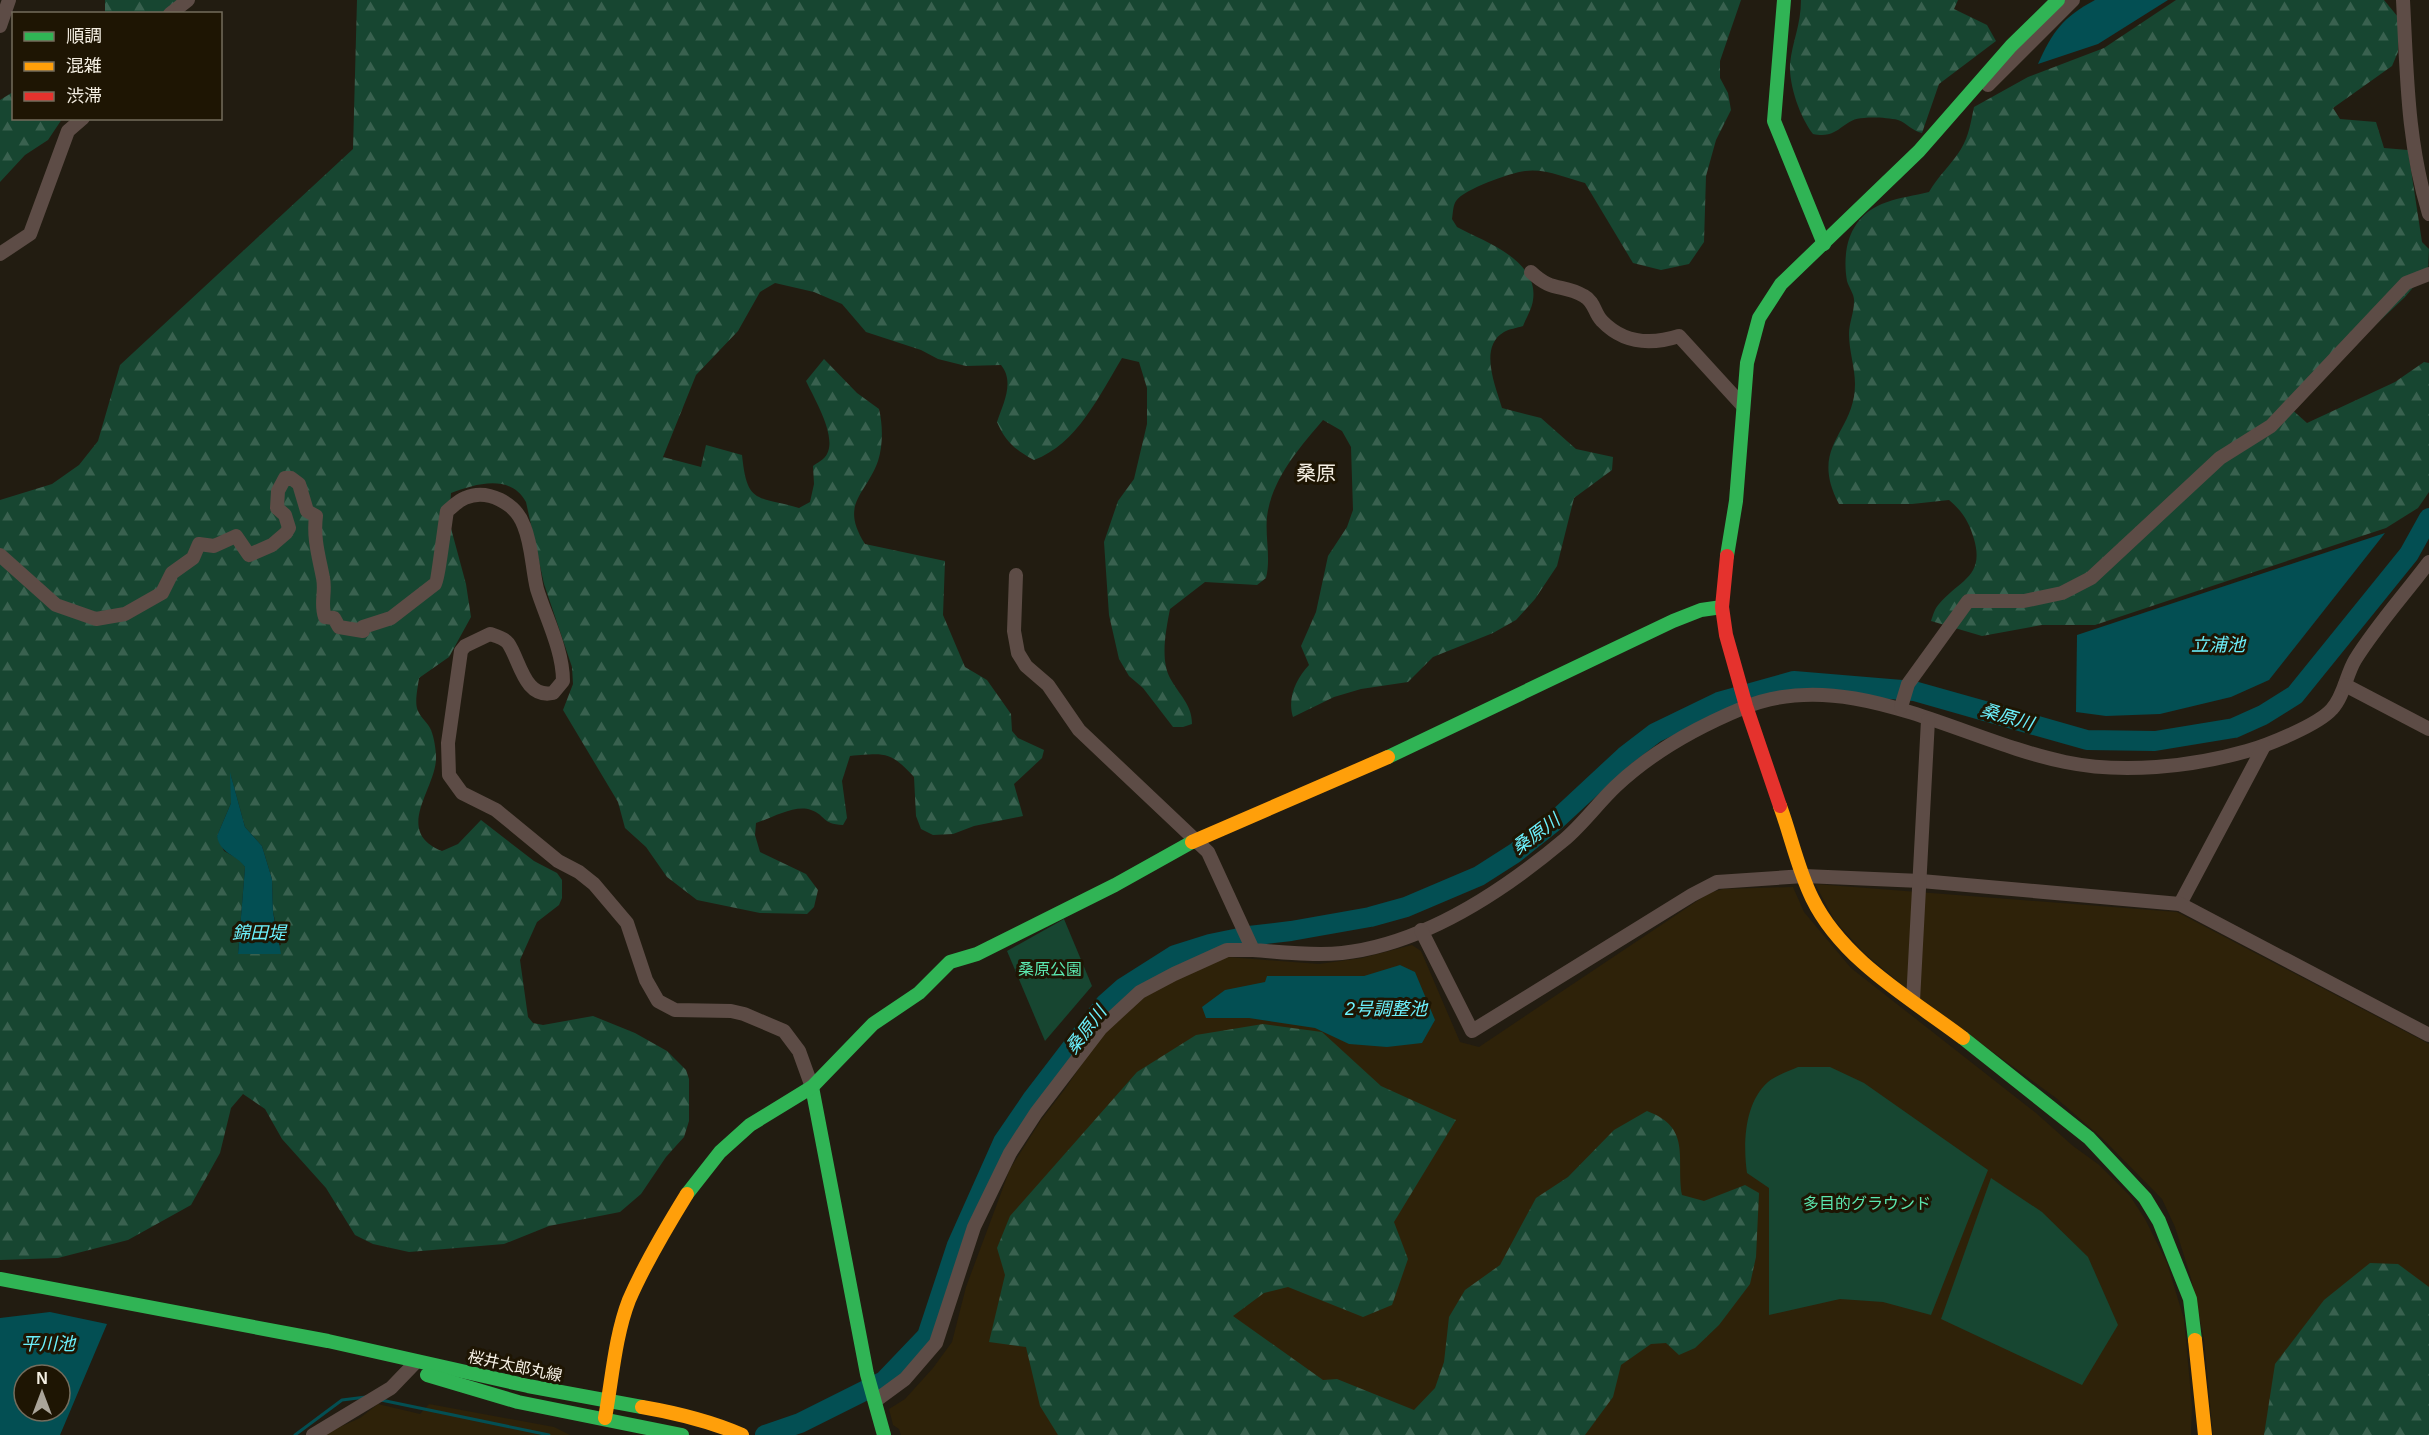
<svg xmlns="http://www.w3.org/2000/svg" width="2429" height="1435" font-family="Arial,'Noto Sans JP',sans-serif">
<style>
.built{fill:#2e2209}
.green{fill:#174631}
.forest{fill:url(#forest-firs);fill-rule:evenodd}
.water{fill:#034f53;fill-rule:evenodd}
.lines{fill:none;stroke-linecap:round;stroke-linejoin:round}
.stream{stroke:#034f53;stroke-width:3}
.river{stroke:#034f53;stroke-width:20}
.street{stroke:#5d4c46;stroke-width:14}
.fast{stroke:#30b455;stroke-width:14}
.slow{stroke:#ff9f0a;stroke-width:14}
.jam{stroke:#e5322d;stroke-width:14}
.labels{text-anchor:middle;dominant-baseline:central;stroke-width:6;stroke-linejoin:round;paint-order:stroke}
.park-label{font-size:16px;fill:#5be7af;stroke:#1e1503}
.street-label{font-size:16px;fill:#f4eee2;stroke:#1e1503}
.water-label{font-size:18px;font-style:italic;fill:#6cf1fd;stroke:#1e1503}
.quarter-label{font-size:20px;fill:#f4eee2;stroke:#1e1503}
</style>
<defs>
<pattern id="forest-firs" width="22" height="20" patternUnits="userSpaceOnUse" patternTransform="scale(1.5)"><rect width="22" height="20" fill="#174631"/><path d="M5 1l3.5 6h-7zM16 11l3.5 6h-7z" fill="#39614f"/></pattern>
</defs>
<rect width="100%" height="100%" fill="#221c11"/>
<g class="built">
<path d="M1815 884 2177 912 2429 1044V1435H2213L2204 1339 2191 1278 2175 1227 2162 1199 2102 1138 2056 1098 1908 990 1864 953 1835 921Z"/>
<path d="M1793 887 1804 912 1851 968 2036 1113 2073 1146 2098 1164 2130 1196 2145 1219 2167 1263 2184 1319 2192 1406 2191 1435H901L899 1429 893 1425 889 1409 905 1399 933 1368 952 1342 966 1287 1010 1169 1041 1120 1065 1089 1103 1033 1144 996 1210 961 1227 957 1319 964 1362 958 1412 945 1421 951 1460 1042 1479 1047 1709 893 1723 889Z"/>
<path d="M378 1404 420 1414 429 1404 554 1427 570 1435H322L360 1418Z"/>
</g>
<g class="green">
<path d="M1064 919 1092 986 1045 1041 1007 951Z"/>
<path d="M1798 1067H1830L1864 1083 1988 1170 1931 1315 1883 1302 1840 1299 1769 1315V1188L1747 1173C1743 1145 1744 1103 1768 1082 1775 1076 1789 1071 1798 1067Z"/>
<path d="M1991 1178 2042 1212 2088 1257 2118 1325 2082 1385 1941 1319Z"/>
</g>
<g class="forest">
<path d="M105 0H180L164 14 105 13Z"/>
<path d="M357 0H1741L1720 61V78L1728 93 1731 110 1716 140 1706 176 1704 242 1689 264 1661 270 1633 263 1585 183C1567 178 1544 168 1525 171 1510 173 1464 189 1456 201 1453 205 1453 213 1452 219L1457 227C1485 242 1539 260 1533 300 1532 309 1526 318 1523 326 1517 328 1509 329 1504 332 1478 347 1496 387 1502 408L1541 418 1576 449 1613 457 1612 470 1574 498 1557 566 1535 599 1516 620 1493 633 1433 657 1408 682 1361 689 1334 697 1293 717C1287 698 1296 679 1309 665L1301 646 1316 612 1328 556 1347 527 1353 510 1351 447 1342 431 1323 420C1300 447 1271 480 1267 517 1265 537 1271 558 1266 578L1257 585 1205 582 1170 609C1166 630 1160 659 1170 678 1179 695 1192 704 1192 724L1183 727H1173L1143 688 1129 676 1119 659 1109 615 1104 542 1118 501 1134 479 1147 424V388L1139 362 1122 358C1099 396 1077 444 1034 460 1015 450 1005 441 997 422 1003 404 1015 382 1001 365L966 366 938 359 921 350 866 332 842 304 814 292 775 283 760 292 738 331 696 375 663 457 701 467 706 445 742 455C747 504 756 496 799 508L810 502 814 484 813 466C817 463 825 459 827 454 837 436 814 398 806 381L824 359 857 393 879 409C883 426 883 445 878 461 866 495 839 503 865 544L945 561 943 615 965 667 987 680 1011 714 1012 731 1018 738 1044 750 1042 758 1014 784 1023 816 974 826 953 834 933 835 921 829 916 816 914 777C890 751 885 753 850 756L842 781 847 818 843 825C821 824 826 815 811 810 795 804 772 818 756 823L755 835 760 852 806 874 818 890 814 907 807 914 760 913 697 900 667 877 646 847 625 828 618 802 563 710 573 684 572 667 544 584 526 502C510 473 475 484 451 493L449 521 466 584 471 617 449 657 419 678C418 687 414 703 418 711 421 718 428 723 431 730 434 737 436 750 436 757 437 788 392 831 442 851L458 844 481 820 534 861 557 873 562 880V898L559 905 537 922 520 960 528 1017 533 1023 543 1025 593 1016 635 1033 667 1051 686 1070 689 1079V1121L684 1137 666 1157 641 1194 620 1212 549 1226 504 1244 409 1252 373 1244 355 1235 326 1188 282 1139 265 1109 243 1094 231 1108 220 1153 191 1205 128 1240 58 1258 0 1260V500L52 484 79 465 98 441 120 365 353 149ZM231 776 245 827 262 846 272 879 273 912 281 945 238 954 245 867 240 860 224 851 217 836 231 803Z"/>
<path d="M1801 0H1958L1954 9 1987 25 1996 41 1939 84 1922 133C1912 131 1907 123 1898 120 1889 118 1874 117 1864 118 1842 118 1840 140 1813 134 1800 117 1789 86 1790 64 1792 42 1801 25 1801 0Z"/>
<path d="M2176 0H2384L2398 17V52L2392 66 2333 108 2340 119 2376 122 2384 148 2408 150 2422 242 2429 249 2428 270 2405 297 2289 407 2307 423 2395 382 2424 362 2429 363V492L2418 508 2386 528 2095 625H2042L1982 636 1931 621C1933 615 1935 608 1939 604 1959 580 1985 577 1974 539 1969 522 1963 512 1949 500L1912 504H1839C1808 445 1855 434 1855 384 1855 367 1849 351 1849 334 1849 323 1854 313 1854 302 1855 295 1849 288 1847 281 1844 264 1845 243 1854 228 1870 200 1900 199 1929 192 1938 176 1952 164 1961 149 1969 136 1971 121 1974 107L2028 77 2104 48Z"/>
<path d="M13 92 14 118 62 119 48 140 25 155 0 182V100Z"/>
<path d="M1263 1024 1322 1032 1381 1086 1456 1120 1394 1222 1408 1259 1392 1305 1363 1317 1288 1287 1264 1293 1233 1316 1323 1380 1337 1379 1414 1410 1435 1388 1444 1362 1449 1317 1465 1290 1500 1265 1536 1198 1568 1177 1614 1130 1647 1111C1692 1128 1676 1157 1682 1195L1704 1201 1745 1185 1759 1193 1756 1257 1750 1284 1719 1325 1695 1348 1679 1355 1666 1343 1651 1344 1621 1365 1613 1397 1585 1435H1058L1040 1406 1026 1347 989 1342 1005 1275 997 1248 1010 1216 1137 1072 1196 1035Z"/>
<path d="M2370 1263 2398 1264 2429 1287V1435H2264L2275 1364 2324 1300Z"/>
</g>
<g class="water">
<path d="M2095 0H2168L2098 44 2038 64C2052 32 2063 17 2095 0Z"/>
<path d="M2385 533 2269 680 2231 697 2160 714 2106 716 2076 712 2077 635Z"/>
<path d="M230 772 245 827 262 846 272 879 273 912 281 954H238L245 867C236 854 220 854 217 836L231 803Z"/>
<path d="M1400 965 1415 972 1435 1020 1422 1043 1387 1047 1349 1044 1315 1028 1249 1018H1206L1202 1007 1225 990 1265 982 1267 976H1364Z"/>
<path d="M50 1312 107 1324 60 1435H0V1318ZM24 1375H60V1411H24Z"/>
</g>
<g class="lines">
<g class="stream">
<path d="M381 1400 549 1435"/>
<path d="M295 1435 342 1400 366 1397"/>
</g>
<path class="river" d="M765 1435 800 1423 884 1381 927 1336 957 1245 1003 1142 1033 1098 1105 1004 1123 988 1175 955 1210 944 1249 936 1291 931 1370 917 1406 907 1479 876 1515 853 1555 821 1625 756 1655 733 1719 702 1794 681 1914 691 2087 740 2155 741 2234 728 2263 715 2295 695 2409 554 2429 518"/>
<g class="street">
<path d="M2403 0C2407 75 2407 141 2429 214"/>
<path d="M170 14 188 0"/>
<path d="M0 26 9 0"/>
<path d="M1988 85 2073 0"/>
<path d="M0 254 30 234 68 131 83 118"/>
<path d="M1531 272C1553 293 1562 283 1584 296 1595 302 1594 313 1602 321 1624 344 1651 345 1679 336L1743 406"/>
<path d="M0 555 56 605 96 619 125 614 162 593 172 573 193 558 199 544 214 546 236 536 249 555 272 545 286 533 289 528 285 515 277 508 278 491 285 478H291L299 484 307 511 316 516C313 538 319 557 323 578 326 592 320 604 325 617L334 618 339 627 363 631V627L391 618 435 584C438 581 445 522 447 511 453 507 457 501 465 498 487 488 516 503 524 526 532 545 532 568 537 589 546 618 563 650 563 681L553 693C524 699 520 660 508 643 504 638 496 636 490 634L465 646 461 651 448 743 449 775 462 793 496 810 558 861 579 872 594 884 627 923 646 980 658 1001 675 1010 731 1011 744 1014 784 1031 799 1051 812 1087"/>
<path d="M1016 575 1014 631 1018 653 1026 666 1048 685 1079 730 1208 852 1253 950C1282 952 1312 956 1342 953 1424 944 1502 892 1564 840 1583 824 1598 803 1616 786 1652 752 1697 727 1743 708 1848 664 1962 741 2065 762 2122 774 2191 767 2247 751 2268 745 2318 725 2332 709 2344 696 2346 675 2355 660 2376 626 2405 594 2429 562"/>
<path d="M2345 685 2429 729"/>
<path d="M1901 707 1908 684 1968 601H2024L2062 593 2091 578 2220 458 2271 426 2406 283 2429 274"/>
<path d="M2180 904 2264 746"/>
<path d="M1421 930 1472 1031 1692 895 1717 882 1804 876 1921 881 2180 904 2429 1035"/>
<path d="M1913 1001 1928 720"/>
<path d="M875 1401 905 1379 936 1343 974 1227 1010 1153 1036 1113 1101 1028 1140 992 1174 974 1227 950H1253"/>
<path d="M313 1435 391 1388 416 1362"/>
</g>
<g class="fast">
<path d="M1784 0 1774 121 1824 244"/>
<path d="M1727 556 1736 501 1747 363 1759 318 1781 284 1919 151 2011 46 2058 0"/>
<path d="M1388 757 1673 621 1701 610 1722 607"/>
<path d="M1963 1038 2089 1138 2145 1198 2159 1221 2190 1299 2195 1340"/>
<path d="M812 1087 867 1374 884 1435"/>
<path d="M687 1194 720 1152 750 1125 812 1087 873 1024 919 993 950 962 977 954 1115 885 1192 842"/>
<path d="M0 1279 328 1341 528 1386 642 1407"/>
<path d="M427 1375 518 1402 682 1435"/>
</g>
<g class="slow">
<path d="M1780 806C1791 836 1798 870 1812 898 1842 960 1910 998 1963 1038"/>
<path d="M1192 842 1388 757"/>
<path d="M2195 1340 2205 1435"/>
<path d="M642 1407C677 1413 710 1421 742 1435"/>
<path d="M605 1418C612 1380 615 1336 629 1300 645 1263 666 1228 687 1194"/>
</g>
<path class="jam" d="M1727 556 1722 607 1726 635 1746 706 1780 806"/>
</g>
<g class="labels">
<g class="park-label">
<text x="1050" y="969">桑原公園</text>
<text x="1867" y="1203">多目的グラウンド</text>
</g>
<g class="street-label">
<text transform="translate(515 1366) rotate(12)">桜井太郎丸線</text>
</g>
<g class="water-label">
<text x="2218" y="645">立浦池</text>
<text transform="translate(2007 717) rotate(16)">桑原川</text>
<text transform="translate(1536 834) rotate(-37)">桑原川</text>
<text x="259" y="933">錦田堤</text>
<text x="1386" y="1009">2号調整池</text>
<text transform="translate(1086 1030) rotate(-53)">桑原川</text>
<text x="48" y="1344">平川池</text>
</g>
<g class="quarter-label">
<text x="1316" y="473">桑原</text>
</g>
</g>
<rect x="12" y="12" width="210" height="108" fill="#1e1503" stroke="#746c5c" stroke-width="1.5"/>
<rect x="24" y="32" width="30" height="9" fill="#30b455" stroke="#746c5c" stroke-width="1.5"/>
<text x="66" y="42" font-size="18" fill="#f4eee2">順調</text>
<rect x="24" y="62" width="30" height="9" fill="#ff9f0a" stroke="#746c5c" stroke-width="1.5"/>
<text x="66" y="72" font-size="18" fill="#f4eee2">混雑</text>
<rect x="24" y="92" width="30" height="9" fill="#e5322d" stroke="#746c5c" stroke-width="1.5"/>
<text x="66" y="102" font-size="18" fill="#f4eee2">渋滞</text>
<g transform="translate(42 1393)"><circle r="28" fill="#1e1503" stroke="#746c5c" stroke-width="1.5"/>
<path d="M0-4.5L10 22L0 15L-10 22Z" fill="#aaa499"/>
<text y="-9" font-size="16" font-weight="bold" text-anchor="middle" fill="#f4eee2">N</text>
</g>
</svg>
